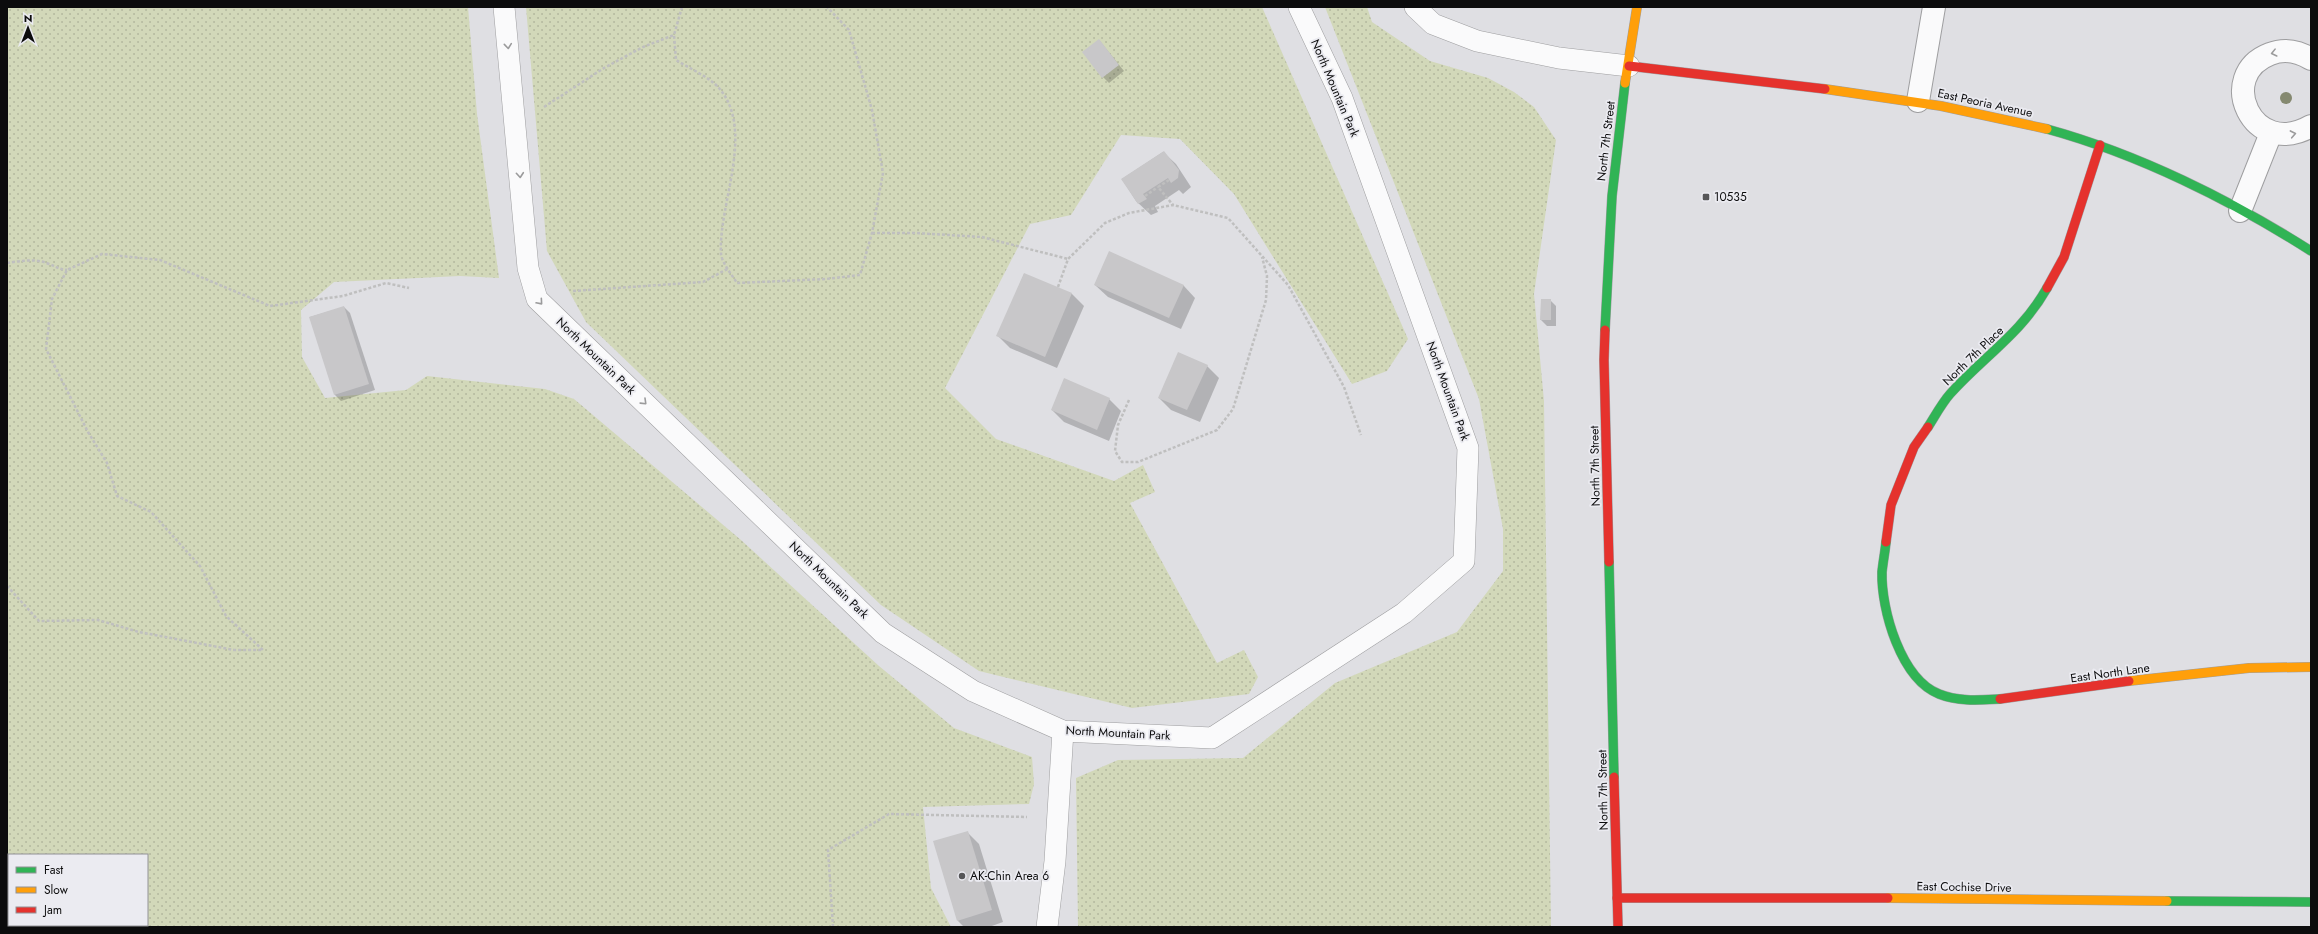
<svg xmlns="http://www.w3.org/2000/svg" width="2318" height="934" font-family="Jost,sans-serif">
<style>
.grass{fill:url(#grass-dots);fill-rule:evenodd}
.shadow{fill:#0003}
.building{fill:#c8c7c9}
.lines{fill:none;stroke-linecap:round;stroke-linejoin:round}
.lane-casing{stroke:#9e9ea0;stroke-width:22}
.street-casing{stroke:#9e9ea0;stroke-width:24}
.fast-casing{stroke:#9e9ea0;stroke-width:10}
.slow-casing{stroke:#9e9ea0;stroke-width:10}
.jam-casing{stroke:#9e9ea0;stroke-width:10}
.path{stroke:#bfbfbf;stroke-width:2.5;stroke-dasharray:3 2;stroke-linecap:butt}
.lane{stroke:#fafafb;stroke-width:21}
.street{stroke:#fafafb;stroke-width:22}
.fast{stroke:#30b455;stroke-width:9}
.slow{stroke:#ff9f0a;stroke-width:9}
.jam{stroke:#e5322d;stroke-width:9}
.tree{fill:#858970}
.oneway{stroke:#9b9b9c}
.poi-dot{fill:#565658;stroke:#ebebf1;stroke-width:1.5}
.labels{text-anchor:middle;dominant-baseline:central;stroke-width:3.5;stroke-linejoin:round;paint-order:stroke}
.street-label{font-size:12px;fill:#0c0c0d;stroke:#ebebf1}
.poi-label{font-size:12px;fill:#0c0c0d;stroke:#ebebf1;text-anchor:start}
</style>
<defs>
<pattern id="grass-dots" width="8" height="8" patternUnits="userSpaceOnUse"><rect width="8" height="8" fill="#d2d8b9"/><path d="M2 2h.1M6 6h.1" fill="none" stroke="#b3b89e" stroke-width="1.8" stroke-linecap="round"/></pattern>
</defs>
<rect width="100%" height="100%" fill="#dfdfe3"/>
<g class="grass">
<path d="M7 7H468L477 114 499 278 460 276 334 282 301 310 302 357 325 398 406 390 427 376 545 389 574 399 741 540 879 666 954 728 1032 757 1034 784 1029 804 923 807 931 888 951 927H7ZM9 855H147V925H9Z"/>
<path d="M526 7H1262L1408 339 1387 371 1352 384 1234 194 1180 139 1121 135 1071 215 1030 224 945 388 996 439 1114 481 1143 465 1155 492 1130 503 1217 663 1244 650 1258 677 1249 694 1132 708 979 671 881 605 586 322 547 251Z"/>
<path d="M1325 7H1367L1372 22 1430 61 1488 78 1514 92 1534 107 1556 140 1534 294 1544 401 1551 927H1078L1076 778 1118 760 1243 758 1335 683 1457 632 1503 571V529L1479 399Z"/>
</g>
<g class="shadow">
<path d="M1099 40 1124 71 1109 83 1103 77Z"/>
<path d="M1163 152 1176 164 1191 187 1183 194 1179 190 1155 206 1158 212 1151 215 1136 201 1122 179Z"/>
<path d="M1024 274 1072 294 1084 306 1057 368 1010 348 998 336Z"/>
<path d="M1095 285H1183L1195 298 1181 329 1108 297Z"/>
<path d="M1550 300 1556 306V326H1547L1541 320Z"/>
<path d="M344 307 350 313 375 390 341 401 335 395 310 317Z"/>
<path d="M1207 366 1219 378 1200 422 1171 410 1159 398Z"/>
<path d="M1109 399 1121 411 1109 441 1064 422 1052 410Z"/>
<path d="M967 832 979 844 1003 922 989 927H964L958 921Z"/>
</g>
<g class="building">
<path d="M1099 39 1119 65 1102 78 1082 52Z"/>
<path d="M1164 151 1179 170 1178 178 1171 183 1168 178 1143 194 1147 199 1138 204 1121 179Z"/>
<path d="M1109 251 1184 285 1169 318 1094 285Z"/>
<path d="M1024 273 1072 293 1045 357 996 336Z"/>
<path d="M1541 299H1551V320H1540Z"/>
<path d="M344 306 369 384 334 395 309 317Z"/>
<path d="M1178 352 1208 365 1187 410 1158 398Z"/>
<path d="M1064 378 1110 398 1097 430 1051 410Z"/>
<path d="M968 831 992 910 957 921 933 841Z"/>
</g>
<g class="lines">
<defs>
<g id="lane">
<path d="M504 7 528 268 537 299 883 633 973 691 1063 731 1212 738 1404 613 1464 561 1468 448 1342 98 1299 7"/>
<path d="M1415 7 1433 24 1477 41 1559 58 1629 66"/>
<path d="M1047 927 1055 861 1063 731"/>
</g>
<g id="street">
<path d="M2311 59C2298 51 2285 48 2270 54 2215 75 2252 160 2311 126"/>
<path d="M1918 101 1934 7"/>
<path d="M2240 211 2271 133"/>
</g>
<g id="fast">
<path d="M2047 129C2138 154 2231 200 2311 251"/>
<path d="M1605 330 1612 196 1625 83"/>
<path d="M1928 427C1935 416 1942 403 1950 394 1984 356 2021 334 2047 288"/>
<path d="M1886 542C1885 552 1883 562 1882 572 1881 610 1901 679 1939 694 1959 702 1980 700 2000 699"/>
<path d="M1609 562 1614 777"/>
<path d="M2167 901 2311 902"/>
</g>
<g id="slow">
<path d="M1625 83 1637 7"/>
<path d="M1825 89 1941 106 2047 129"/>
<path d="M2129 681 2249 668 2311 667"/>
<path d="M1888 898 2167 901"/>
</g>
<g id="jam">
<path d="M1629 66 1825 89"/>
<path d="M2047 288 2064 257 2100 145"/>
<path d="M1605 330 1604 360 1609 562"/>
<path d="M1886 542 1891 505 1914 447 1928 427"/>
<path d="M2000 699 2129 681"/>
<path d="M1614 777 1618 927"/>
<path d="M1617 898H1888"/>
</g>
</defs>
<use href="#lane" class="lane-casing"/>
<use href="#street" class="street-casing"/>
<use href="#fast" class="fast-casing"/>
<use href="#slow" class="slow-casing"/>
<use href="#jam" class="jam-casing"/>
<g class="path">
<path d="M682 7 674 35 676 60C689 68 709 77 719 88 756 131 718 204 721 254 722 263 732 275 737 283L826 279 860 275 872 233 883 173 872 110 849 30 827 7"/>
<path d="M544 107 604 68 643 47 674 35"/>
<path d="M1169 180 1158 187 1173 205"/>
<path d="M1145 196 1158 187"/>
<path d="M872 233H915L982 237 1068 259"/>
<path d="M7 263C21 261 36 258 49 264 57 267 58 269 67 270"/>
<path d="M1058 287 1068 259 1105 223 1129 213 1173 205 1228 218 1288 285 1344 387 1361 435"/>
<path d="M573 291 703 282 729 268"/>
<path d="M1129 400 1118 425 1115 451 1122 462H1138L1217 430 1233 409 1266 300 1267 276 1262 257"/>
<path d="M7 586 39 621 98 620 139 632 234 650H263L226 616 200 566 151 512 117 496 107 463 88 432 46 349 52 299 67 270 102 254 160 260 270 306 343 296 386 283 409 288"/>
<path d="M833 927 828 850 889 814 1027 817"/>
</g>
<use href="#lane" class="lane"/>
<use href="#street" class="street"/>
<use href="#fast" class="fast"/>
<use href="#slow" class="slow"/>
<use href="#jam" class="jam"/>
</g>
<circle class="tree" cx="2286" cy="98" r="6"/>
<defs><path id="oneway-chevron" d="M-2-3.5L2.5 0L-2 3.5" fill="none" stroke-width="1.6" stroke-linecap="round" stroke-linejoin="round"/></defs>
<g class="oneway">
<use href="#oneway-chevron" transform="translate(508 46) rotate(84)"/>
<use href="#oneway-chevron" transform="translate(2274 53) rotate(166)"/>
<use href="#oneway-chevron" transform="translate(2293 134) rotate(-11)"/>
<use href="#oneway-chevron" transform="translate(520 175) rotate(85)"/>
<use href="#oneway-chevron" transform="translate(540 302) rotate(49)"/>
<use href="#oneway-chevron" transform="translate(644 402) rotate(44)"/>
</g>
<g class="poi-dot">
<rect x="1702" y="193" width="8" height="8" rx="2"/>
<circle cx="962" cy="876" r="4"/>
</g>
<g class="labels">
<g class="street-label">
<text transform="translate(1335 88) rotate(67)">North Mountain Park</text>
<text transform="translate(1985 103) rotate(12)">East Peoria Avenue</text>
<text transform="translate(1606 141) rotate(-83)">North 7th Street</text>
<text transform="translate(596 356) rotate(44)">North Mountain Park</text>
<text transform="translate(1973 356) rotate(-44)">North 7th Place</text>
<text transform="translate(1448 391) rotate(70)">North Mountain Park</text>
<text transform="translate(1595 466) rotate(-91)">North 7th Street</text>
<text transform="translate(829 580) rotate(44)">North Mountain Park</text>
<text transform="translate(2110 673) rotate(-8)">East North Lane</text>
<text transform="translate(1118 733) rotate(3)">North Mountain Park</text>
<text transform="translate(1603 790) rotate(-91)">North 7th Street</text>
<text transform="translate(1964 887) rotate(1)">East Cochise Drive</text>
</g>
<g class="poi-label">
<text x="1714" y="197">10535</text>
<text x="970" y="876">AK-Chin Area 6</text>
</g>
</g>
<rect width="2318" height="934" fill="none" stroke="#0c0c0d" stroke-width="16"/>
<rect x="8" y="854" width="140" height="72" fill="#ebebf1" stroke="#929296"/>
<rect x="16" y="867" width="20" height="6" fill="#30b455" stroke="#929296"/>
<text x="44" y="874" font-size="12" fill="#0c0c0d">Fast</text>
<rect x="16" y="887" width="20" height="6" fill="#ff9f0a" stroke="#929296"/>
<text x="44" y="894" font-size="12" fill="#0c0c0d">Slow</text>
<rect x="16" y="907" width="20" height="6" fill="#e5322d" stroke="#929296"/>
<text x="44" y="914" font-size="12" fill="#0c0c0d">Jam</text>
<g transform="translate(28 28)" stroke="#ebebf1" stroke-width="3" paint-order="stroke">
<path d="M0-3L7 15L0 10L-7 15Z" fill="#0c0c0d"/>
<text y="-6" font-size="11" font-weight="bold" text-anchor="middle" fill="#0c0c0d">N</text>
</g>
</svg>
